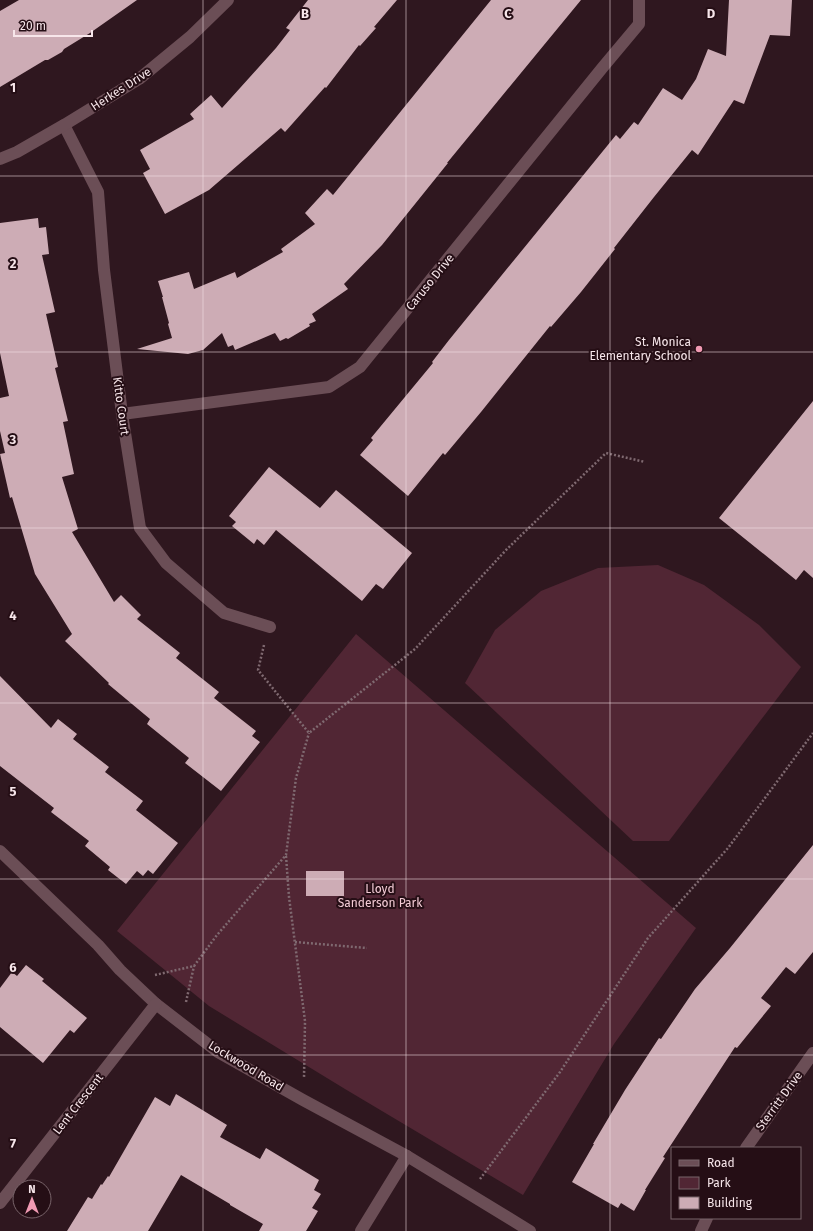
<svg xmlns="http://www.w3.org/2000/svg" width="813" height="1231" font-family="'Fira Sans',sans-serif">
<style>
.green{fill:#512634}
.building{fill:#cdacb5}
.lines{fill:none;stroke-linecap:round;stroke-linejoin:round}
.path{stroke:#7f6970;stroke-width:2.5;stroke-dasharray:2 2;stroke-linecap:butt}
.minor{stroke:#6b4e56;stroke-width:12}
.grid{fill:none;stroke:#f7e6ea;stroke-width:1;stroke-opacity:0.55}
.poi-dot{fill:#f19ab3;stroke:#250e15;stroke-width:1.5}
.labels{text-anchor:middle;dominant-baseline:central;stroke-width:4;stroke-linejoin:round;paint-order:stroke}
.street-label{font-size:12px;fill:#f7e6ea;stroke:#250e15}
.poi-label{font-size:12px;fill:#f7e6ea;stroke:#250e15;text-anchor:end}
.park-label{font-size:12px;fill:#f3cbd5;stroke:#250e15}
.grid-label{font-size:13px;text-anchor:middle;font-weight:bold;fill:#f7e6ea;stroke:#250e15;stroke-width:4;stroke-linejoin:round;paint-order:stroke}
</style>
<rect width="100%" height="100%" fill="#2f171f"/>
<g class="green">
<path d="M658 565 704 585 759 625 801 667 669 841H633L465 683 495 630 541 591 598 568Z"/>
<path d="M356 634 696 928 614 1044 523 1195 345 1089 209 1006 117 931Z"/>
</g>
<g class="building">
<path d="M19 0H137L90 33 64 49 62 52 48 60H45L0 87V11Z"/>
<path d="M308 0H397L374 27 376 28 360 46 359 45 326 88 325 87 285 132 281 128 209 190 165 214 143 173 150 169 140 150 194 119 190 114 211 95 222 108 276 48 290 30 286 28Z"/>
<path d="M491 0H581L447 163H448L382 245 344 284 348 289 312 314 316 321 309 324 310 326 288 339 286 338 280 341 275 333 235 350 233 345 228 347 222 333 203 350 188 354 137 349 172 338 168 324 169 323 162 297H163L158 281 189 272 194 289 235 272 237 278 283 252 281 249 315 224 305 213 327 189 333 195Z"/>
<path d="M729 0H792L790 36 770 35 744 104 734 100 698 155 692 150 654 197 614 248 615 249 581 292 551 327 550 326 481 412 445 455 443 453 408 496 360 455 373 440 371 438 433 363 432 362 449 340 616 135 620 139 634 122 638 125 663 88 682 100 696 79 708 49 726 56Z"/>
<path d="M38 218 39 228 46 227 49 254 42 255 55 312 46 314 58 367 55 368 68 421 63 422 74 474 62 477 78 529 72 532 114 602 121 595 141 615 137 619 180 653 176 658 219 692 214 698 256 731 252 736 260 742 221 791 185 763 189 758 147 724 150 719 108 684 109 683 65 641 72 634 35 574 12 497 10 498 0 454 5 453 0 431V398L9 396 0 353V223Z"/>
<path d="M813 401V578L804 570 796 580 719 518Z"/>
<path d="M269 467 320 508 336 490 412 553 383 589 376 584 362 601 276 530 264 545 257 539 254 544 232 526 236 522 229 516Z"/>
<path d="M0 676 51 728 58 719 77 734 73 739 109 767 105 772 143 801 136 810 178 843 153 874 148 870 143 876 137 871 126 884 108 870 110 867 85 846 89 841 51 812 54 808 0 766Z"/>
<path d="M813 845V952L795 974 786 967 761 998 771 1006 737 1048 735 1047 663 1157 665 1158 645 1190H646L634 1211 621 1203 618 1208 572 1182 594 1144H593L625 1090 659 1038 661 1039 695 989 730 948Z"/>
<rect x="306" y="871" width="38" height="25"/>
<path d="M26 965 44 979 42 981 87 1018 74 1033 70 1030 43 1063 0 1027V988L12 972 17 976Z"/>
<path d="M176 1094 227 1125 220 1137 260 1159 266 1148 319 1180 314 1190 321 1194 312 1208 318 1211 306 1231H259L263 1224 230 1205V1204L181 1175 148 1231H67L88 1197 92 1199 101 1184 102 1185 108 1176 109 1177 155 1097 170 1106Z"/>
</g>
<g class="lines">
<g class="path">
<path d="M264 645 258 670 309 733 415 649 506 550 606 453 645 462"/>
<path d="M286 856 289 897 305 1021 304 1078"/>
<path d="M295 942 367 948"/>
<path d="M155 975 194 966 217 935 286 855 296 778 309 733"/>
<path d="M186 1002 194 966"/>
<path d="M480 1179 560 1072 648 938 728 848 813 733"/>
</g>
<g class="minor">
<path d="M64 125 98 192 104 270 122 414 140 528 166 563 224 613 270 627"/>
<path d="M0 159 17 152 64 125 139 79 190 37 228 0"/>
<path d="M122 414 329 387 360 367 603 67 639 24V0"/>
<path d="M0 851 98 945 120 970 156 1004 218 1052 303 1100 407 1156 530 1231"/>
<path d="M746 1148 813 1053"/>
<path d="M0 1203 156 1004"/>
<path d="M361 1231 407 1156"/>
<path d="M701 1231 707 1218"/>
</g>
</g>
<path class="grid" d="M203 0V1231M406 0V1231M610 0V1231M0 176H813M0 352H813M0 528H813M0 703H813M0 879H813M0 1055H813"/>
<circle class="poi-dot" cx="699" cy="349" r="4"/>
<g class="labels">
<g class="street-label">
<text transform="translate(121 89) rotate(-33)">Herkes Drive</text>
<text transform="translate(430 282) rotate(-51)">Caruso Drive</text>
<text transform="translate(121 406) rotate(82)">Kitto Court</text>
<text transform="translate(246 1066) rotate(31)">Lockwood Road</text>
<text transform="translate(779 1101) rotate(-54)">Sterritt Drive</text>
<text transform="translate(78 1104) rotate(-52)">Lent Crescent</text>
</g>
<g class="poi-label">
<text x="691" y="342">St. Monica<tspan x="691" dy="14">Elementary School</tspan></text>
</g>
<g class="park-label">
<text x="380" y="889">Lloyd<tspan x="380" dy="14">Sanderson Park</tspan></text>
</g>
</g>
<g class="grid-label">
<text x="305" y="18">B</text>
<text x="508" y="18">C</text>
<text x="711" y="18">D</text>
<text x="13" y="92">1</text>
<text x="13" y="268">2</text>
<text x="13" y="444">3</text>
<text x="13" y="620">4</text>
<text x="13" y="796">5</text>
<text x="13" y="972">6</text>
<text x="13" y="1148">7</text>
</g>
<rect x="671" y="1147" width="130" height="72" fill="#250e15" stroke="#79646a"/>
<rect x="679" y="1160" width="20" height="6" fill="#6b4e56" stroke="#79646a"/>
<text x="707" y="1167" font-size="12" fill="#f7e6ea">Road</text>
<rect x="679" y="1177" width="20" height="12" fill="#512634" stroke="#79646a"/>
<text x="707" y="1187" font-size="12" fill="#f7e6ea">Park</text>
<rect x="679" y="1197" width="20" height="12" fill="#cdacb5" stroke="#79646a"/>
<text x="707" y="1207" font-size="12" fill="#f7e6ea">Building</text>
<g transform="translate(32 1199)"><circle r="19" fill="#250e15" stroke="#79646a"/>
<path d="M0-3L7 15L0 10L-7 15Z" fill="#f19ab3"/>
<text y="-6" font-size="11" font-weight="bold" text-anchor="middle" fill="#f7e6ea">N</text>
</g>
<path d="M14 30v6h78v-6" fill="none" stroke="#f7e6ea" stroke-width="2"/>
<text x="20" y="30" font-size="12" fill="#f7e6ea" stroke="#250e15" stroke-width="3" paint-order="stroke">20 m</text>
</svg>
